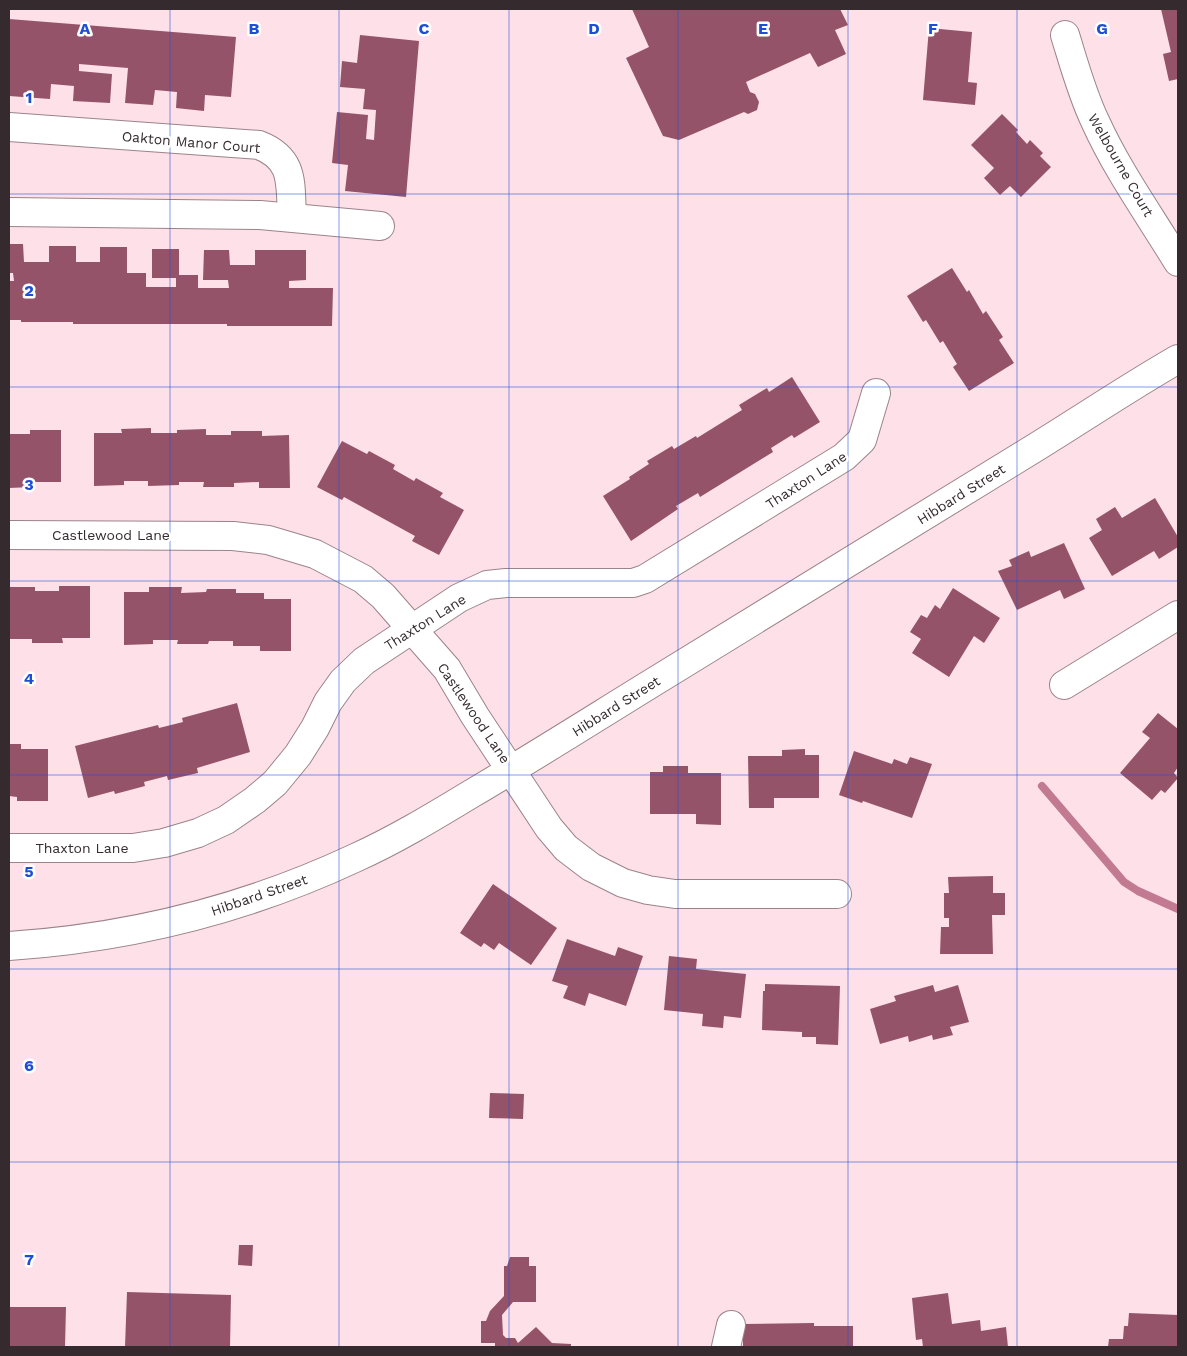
<svg xmlns="http://www.w3.org/2000/svg" width="1187" height="1356" font-family="'Work Sans',sans-serif">
<style>
.lines{fill:none;stroke-linecap:round;stroke-linejoin:round}
.stream{stroke:#c17a91;stroke-width:8}
.building{fill:#95536a}
.minor-casing{stroke:#9c838a;stroke-width:30}
.minor{stroke:#fff;stroke-width:28}
.grid{fill:none;stroke:#1d4ed8;stroke-width:1;stroke-opacity:0.55}
.labels{text-anchor:middle;dominant-baseline:central;stroke-width:5;stroke-linejoin:round;paint-order:stroke}
.street-label{font-size:14px;fill:#352b2e;stroke:#fff}
.grid-label{font-size:16px;text-anchor:middle;font-weight:bold;fill:#1d4ed8;stroke:#fff;stroke-width:5;stroke-linejoin:round;paint-order:stroke}
</style>
<rect width="100%" height="100%" fill="#fde0e8"/>
<g class="lines">
<path class="stream" d="M1042 786 1124 882 1138 891 1178 909"/>
</g>
<g class="building">
<path d="M632 9H840L848 25 835 30 846 54 818 67 810 53 746 82 750 92 755 94 759 102 757 110 748 114 744 112 679 140 663 136 626 58 649 47Z"/>
<path d="M1161 9H1178V79L1169 81 1163 54 1171 52Z"/>
<path d="M9 19 236 37 231 97 205 95 204 111 176 108 177 92 155 90 153 105 125 103 128 68 79 64V71L112 74 110 103 73 101 74 86 51 84 50 99 9 96Z"/>
<path d="M929 28 972 32 968 82 977 83 975 105 923 100Z"/>
<path d="M360 35 419 41 406 197 345 191 348 165 332 163 337 112 368 115 366 139 374 140 376 110 363 109 365 89 340 87 342 61 357 63Z"/>
<path d="M1002 114 1018 130 1016 132 1027 144 1030 140 1043 153 1040 156 1051 167 1021 197 1010 186 1000 195 984 178 994 168 971 145Z"/>
<path d="M9 244H23L24 262H49V246H76V262H100V247H127V273H146V287H176V278H152V249H179V275H198V288H229L228 280H203L204 250H229L230 265H255V250H306V280L289 281V288H333L332 326H227V324H73V322H21V320H9V281H14L13 273H9Z"/>
<path d="M952 268 967 292 969 290 983 314 986 311 1003 337 999 340 1014 363 969 391 953 367 957 364 943 341 940 343 926 320 923 322 907 296Z"/>
<path d="M792 377 820 422 794 438 792 435 771 448 773 452 700 497 698 493 676 506 678 509 631 541 603 496 630 479 629 477 649 464 647 461 672 446 674 449 696 436 697 438 742 410 739 405 767 388 769 392Z"/>
<path d="M151 428V433H177V430L206 429V435H231V431H262V436L289 435 290 488H259V482L234 483V487H203L204 482H179V485L148 486V481H124V485L94 486V433H122L121 429Z"/>
<path d="M30 430H61V482H34L33 487 9 488V434H30Z"/>
<path d="M342 441 367 454 369 451 395 465 393 469 414 481 416 478 443 493 440 497 464 510 439 555 412 541 415 536 344 497 342 500 317 487Z"/>
<path d="M1155 498 1178 537V547L1159 559 1154 551 1112 576 1089 538 1102 530 1096 519 1115 507 1122 518Z"/>
<path d="M1064 543 1085 589 1064 599 1060 590 1017 610 998 571 1012 566 1009 560 1029 551 1031 557Z"/>
<path d="M59 586H90V638H62L63 643H32V639H9V587H35V591H59Z"/>
<path d="M149 587H182L181 593 206 592 207 589H236V593H264V599H291V651H260V646H233V641H209L208 644H177L178 640H153V644L124 645V592H149Z"/>
<path d="M953 588 1000 618 984 643 974 636 949 677 912 653 921 639 910 632 921 615 927 618 935 605 940 609Z"/>
<path d="M237 703 250 752 197 768 198 773 168 780 167 776 144 782 145 786 115 794 114 791 88 798 75 746 158 725 159 728 183 722 182 718Z"/>
<path d="M1158 713 1178 729V767L1174 773 1178 778 1165 793 1161 790 1152 800 1120 773 1150 738 1142 732Z"/>
<path d="M9 744H21V749H48V801H17V797L9 796Z"/>
<path d="M805 749V755H819V798H774V808H749L748 756H782V750Z"/>
<path d="M854 751 892 764 894 759 907 764 910 757 932 764 912 818 863 801 862 803 839 795Z"/>
<path d="M663 766H688V773H721V825L696 824V814H650V772H663Z"/>
<path d="M993 876V893H1005V915H992L993 954H940L941 927H949V918H944V893H949L948 877Z"/>
<path d="M493 884 557 928 531 965 499 943 494 950 484 943 481 947 460 933Z"/>
<path d="M567 939 615 956 618 947 643 956 626 1006 589 993 585 1006 563 998 568 986 552 981Z"/>
<path d="M669 956 697 959 696 969 746 974 741 1018 724 1016 723 1028 702 1026 703 1014 664 1010Z"/>
<path d="M765 984 840 986 838 1045 816 1044V1037H802V1032L762 1030 763 991H765Z"/>
<path d="M933 985 935 992 958 985 969 1022 950 1027 953 1035 933 1040 932 1035 909 1042 908 1036 880 1044 870 1009 896 1001 894 996Z"/>
<path d="M490 1093 524 1094 523 1119 489 1118Z"/>
<path d="M239 1245H253L252 1266 238 1265Z"/>
<path d="M510 1257H529V1266H536V1302H513L502 1315 503 1335 506 1338H515L518 1343 536 1327 552 1343 571 1344V1347H495V1343H481V1321H486L490 1311 504 1296V1266H507Z"/>
<path d="M127 1292 231 1295 230 1347H125Z"/>
<path d="M948 1293 952 1324 980 1320 981 1331 1006 1327 1008 1347H923L922 1339 916 1340 912 1298Z"/>
<path d="M9 1307H66L65 1347H9Z"/>
<path d="M1129 1313 1178 1315V1347H1108L1109 1339H1123L1124 1326H1128Z"/>
<path d="M814 1323V1326H853V1347H743V1324Z"/>
</g>
<g class="lines">
<defs>
<g id="minor">
<path d="M1065 35C1074 64 1082 94 1095 121 1117 170 1150 216 1178 262"/>
<path d="M9 127 259 145C295 159 290 184 292 217"/>
<path d="M9 212 260 215 380 226"/>
<path d="M9 535 233 536 268 540 315 554 363 579 383 596 447 669 475 716 549 828 566 848 591 867 623 883 648 890 675 894H837"/>
<path d="M1064 685 1178 615"/>
<path d="M9 848H133L164 843 198 833 226 820 255 800 275 783 298 755 315 728 328 702 343 681 364 661 459 598 487 585 506 583H633L645 579 844 457 862 440 876 393"/>
<path d="M9 946C128 938 246 909 355 858 395 840 433 817 471 794 532 758 592 720 652 683 775 608 898 533 1020 457 1073 425 1124 390 1178 359"/>
<path d="M726 1347 731 1325"/>
</g>
</defs>
<use href="#minor" class="minor-casing"/>
<use href="#minor" class="minor"/>
</g>
<path class="grid" d="M170 9V1347M339 9V1347M509 9V1347M678 9V1347M848 9V1347M1017 9V1347M9 194H1178M9 387H1178M9 581H1178M9 775H1178M9 969H1178M9 1162H1178"/>
<g class="labels">
<g class="street-label">
<text transform="translate(191 142) rotate(5)">Oakton Manor Court</text>
<text transform="translate(1121 165) rotate(60)">Welbourne Court</text>
<text transform="translate(806 480) rotate(-33)">Thaxton Lane</text>
<text transform="translate(961 494) rotate(-32)">Hibbard Street</text>
<text x="111" y="535">Castlewood Lane</text>
<text transform="translate(425 622) rotate(-32)">Thaxton Lane</text>
<text transform="translate(616 706) rotate(-32)">Hibbard Street</text>
<text transform="translate(474 713) rotate(56)">Castlewood Lane</text>
<text x="82" y="848">Thaxton Lane</text>
<text transform="translate(259 895) rotate(-19)">Hibbard Street</text>
</g>
</g>
<g class="grid-label">
<text x="85" y="34">A</text>
<text x="254" y="34">B</text>
<text x="424" y="34">C</text>
<text x="594" y="34">D</text>
<text x="763" y="34">E</text>
<text x="933" y="34">F</text>
<text x="1102" y="34">G</text>
<text x="29" y="103">1</text>
<text x="29" y="296">2</text>
<text x="29" y="490">3</text>
<text x="29" y="684">4</text>
<text x="29" y="877">5</text>
<text x="29" y="1071">6</text>
<text x="29" y="1265">7</text>
</g>
<rect width="1187" height="1356" fill="none" stroke="#352b2e" stroke-width="20"/>
</svg>
